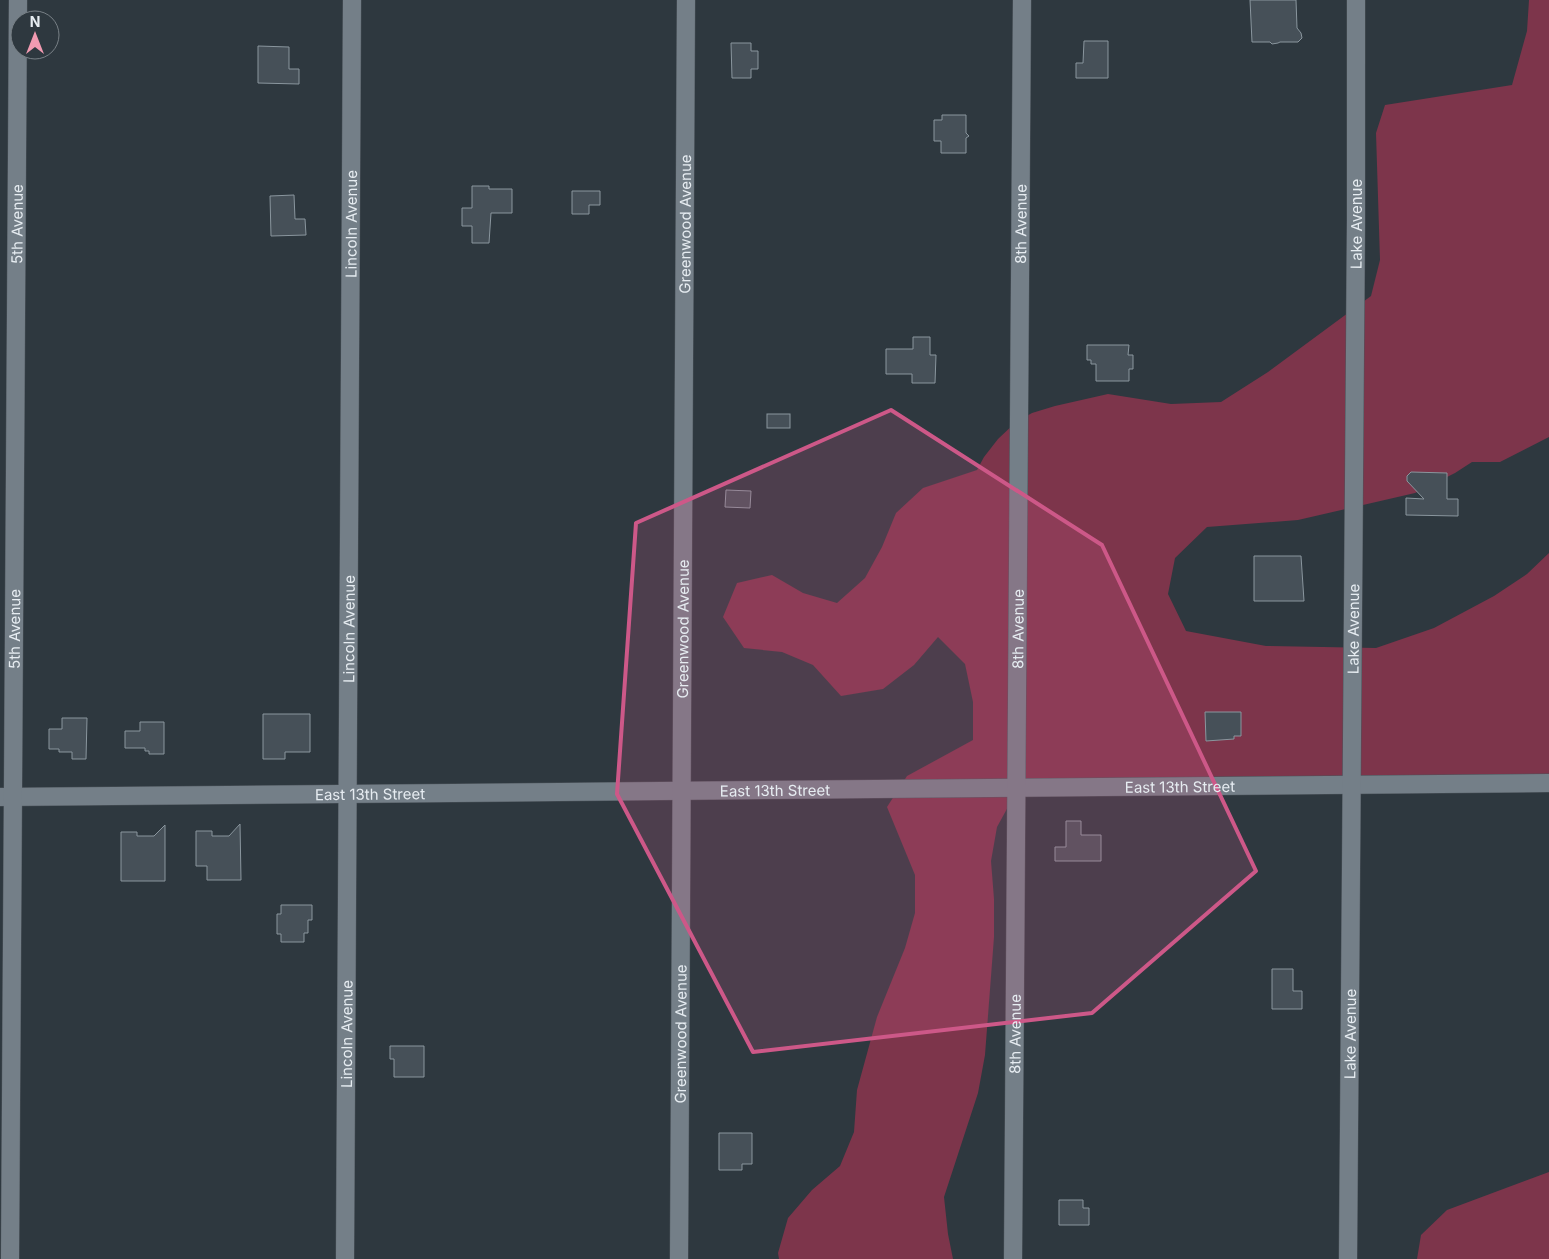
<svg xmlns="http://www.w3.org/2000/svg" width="1549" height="1259" font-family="Inter,sans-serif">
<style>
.green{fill:#7d354b}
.building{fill:#465058;stroke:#8a969e}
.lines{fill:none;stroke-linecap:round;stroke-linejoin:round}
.minor-casing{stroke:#4c545b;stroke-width:19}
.minor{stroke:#747f88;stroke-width:18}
.marked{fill:#cd5888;fill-opacity:0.2;stroke:#cd5888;stroke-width:4;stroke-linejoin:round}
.labels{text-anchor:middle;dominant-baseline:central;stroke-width:5;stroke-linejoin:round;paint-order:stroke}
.street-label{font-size:15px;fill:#e6ecf1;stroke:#2e383f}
</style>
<rect width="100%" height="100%" fill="#2e383f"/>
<g class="green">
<path d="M1529 0H1549V437L1500 462H1472L1455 473 1415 493 1298 520 1207 527 1175 558 1168 594 1186 631 1266 646 1376 648 1434 628 1494 596 1527 574 1549 553V784L1014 796 997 827 991 861 994 899V937L985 1055 978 1093 944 1197 948 1234 953 1259H779L778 1253 788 1218 812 1190 840 1166 854 1132 857 1090 877 1017 905 948 915 913V875L887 807 907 776 973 740V702L965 664 938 637 914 665 883 689 841 696 813 665 782 652 744 648 723 617 737 583 772 575 803 593 837 603 865 578 882 547 896 513 923 488 977 470 984 457 998 439 1016 422 1032 413 1055 406 1108 394 1171 404 1221 402 1268 372 1371 296 1380 260 1376 133 1385 105 1512 85 1527 31Z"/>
<path d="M1549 1172V1259H1417L1421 1235 1447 1210Z"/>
</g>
<g class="building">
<path d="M1250 0H1296L1297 28 1301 33 1302 38 1298 42H1280L1278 43 1272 44 1270 42H1252Z"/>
<path d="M1084 41H1108V78H1076V63H1083Z"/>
<path d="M731 43H751V51H758V69H751V78H732Z"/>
<path d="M258 46 289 47V69H299V84L258 83Z"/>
<path d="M942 115H966V133L969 136 966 138V153H941V141H934V120H942Z"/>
<path d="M472 186H489V189H512V213H491L489 243H472V226H462V208H472Z"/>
<path d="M572 191H600V205H589V214H572Z"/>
<path d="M294 195 295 219H305L306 235 271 236 270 196Z"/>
<path d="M913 337H930V355H936L935 383H912V374H886V349H913Z"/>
<path d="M1087 345H1129L1128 355H1133V369H1129V381H1096V364H1091V360H1087Z"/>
<rect x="767" y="414" width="23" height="14"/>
<path d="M1411 472 1447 473V499H1458V516L1406 515V498L1424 499 1407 481V476Z"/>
<path d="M726 490 751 491 750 508 725 507Z"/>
<path d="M1254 556H1301L1304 601H1254Z"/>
<path d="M1205 712H1241V736H1234V739L1206 741Z"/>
<path d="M263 714H310V752H285V759H263Z"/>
<path d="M62 718H87L86 759H72V752H59V749H49V729H62Z"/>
<path d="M140 722H164V754H149V751H145V748H125V731H140Z"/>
<path d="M1066 821H1081V835H1101V861H1055V847H1066Z"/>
<path d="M240 824 241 880H207V866H196V831H212V836H229Z"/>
<path d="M165 825V881H121V832H137V836H154Z"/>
<path d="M281 905H312V920H308V933H304V942H281V934H277V914H281Z"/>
<path d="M1272 969H1293V991H1302V1009H1272Z"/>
<path d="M390 1046H424V1077H394V1059H390Z"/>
<path d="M719 1133H752V1164H742V1170H719Z"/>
<path d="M1059 1200H1083V1208H1089V1225H1059Z"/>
</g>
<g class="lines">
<defs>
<g id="minor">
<path id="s1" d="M0 797 1549 783"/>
<path id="s2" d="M10 1259 18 0"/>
<path id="s3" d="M345 1259 352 0"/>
<path id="s4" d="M679 1259 686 0"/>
<path id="s5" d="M1013 1259 1022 0"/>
<path id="s6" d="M1348 1259 1356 220V0"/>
</g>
</defs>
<use href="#minor" class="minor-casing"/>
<use href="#minor" class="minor"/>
</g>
<path class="marked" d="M891 410 1102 545 1256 871 1092 1013 753 1052 617 794 636 523Z"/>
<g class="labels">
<g class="street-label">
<text stroke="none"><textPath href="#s2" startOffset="1035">5th Avenue</textPath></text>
<text stroke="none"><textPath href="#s3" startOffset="1035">Lincoln Avenue</textPath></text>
<text stroke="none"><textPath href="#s4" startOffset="1035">Greenwood Avenue</textPath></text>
<text stroke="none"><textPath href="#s5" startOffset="1035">8th Avenue</textPath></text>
<text stroke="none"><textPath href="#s6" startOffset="1035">Lake Avenue</textPath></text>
<text stroke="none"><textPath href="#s2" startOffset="630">5th Avenue</textPath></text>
<text stroke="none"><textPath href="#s3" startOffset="630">Lincoln Avenue</textPath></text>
<text stroke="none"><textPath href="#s4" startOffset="630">Greenwood Avenue</textPath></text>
<text stroke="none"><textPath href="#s5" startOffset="630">8th Avenue</textPath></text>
<text stroke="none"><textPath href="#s6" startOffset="630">Lake Avenue</textPath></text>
<text stroke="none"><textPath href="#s1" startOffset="1180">East 13th Street</textPath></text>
<text stroke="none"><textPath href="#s1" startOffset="775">East 13th Street</textPath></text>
<text stroke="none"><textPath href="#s1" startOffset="370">East 13th Street</textPath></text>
<text stroke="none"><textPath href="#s3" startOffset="225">Lincoln Avenue</textPath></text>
<text stroke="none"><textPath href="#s4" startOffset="225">Greenwood Avenue</textPath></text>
<text stroke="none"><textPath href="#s5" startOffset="225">8th Avenue</textPath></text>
<text stroke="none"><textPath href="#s6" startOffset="225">Lake Avenue</textPath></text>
</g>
</g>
<g transform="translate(35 35)"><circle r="24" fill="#2e383f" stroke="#788086"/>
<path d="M0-4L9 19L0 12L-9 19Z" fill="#f19ab1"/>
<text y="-8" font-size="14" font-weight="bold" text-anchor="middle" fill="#e6ecf1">N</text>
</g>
</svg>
